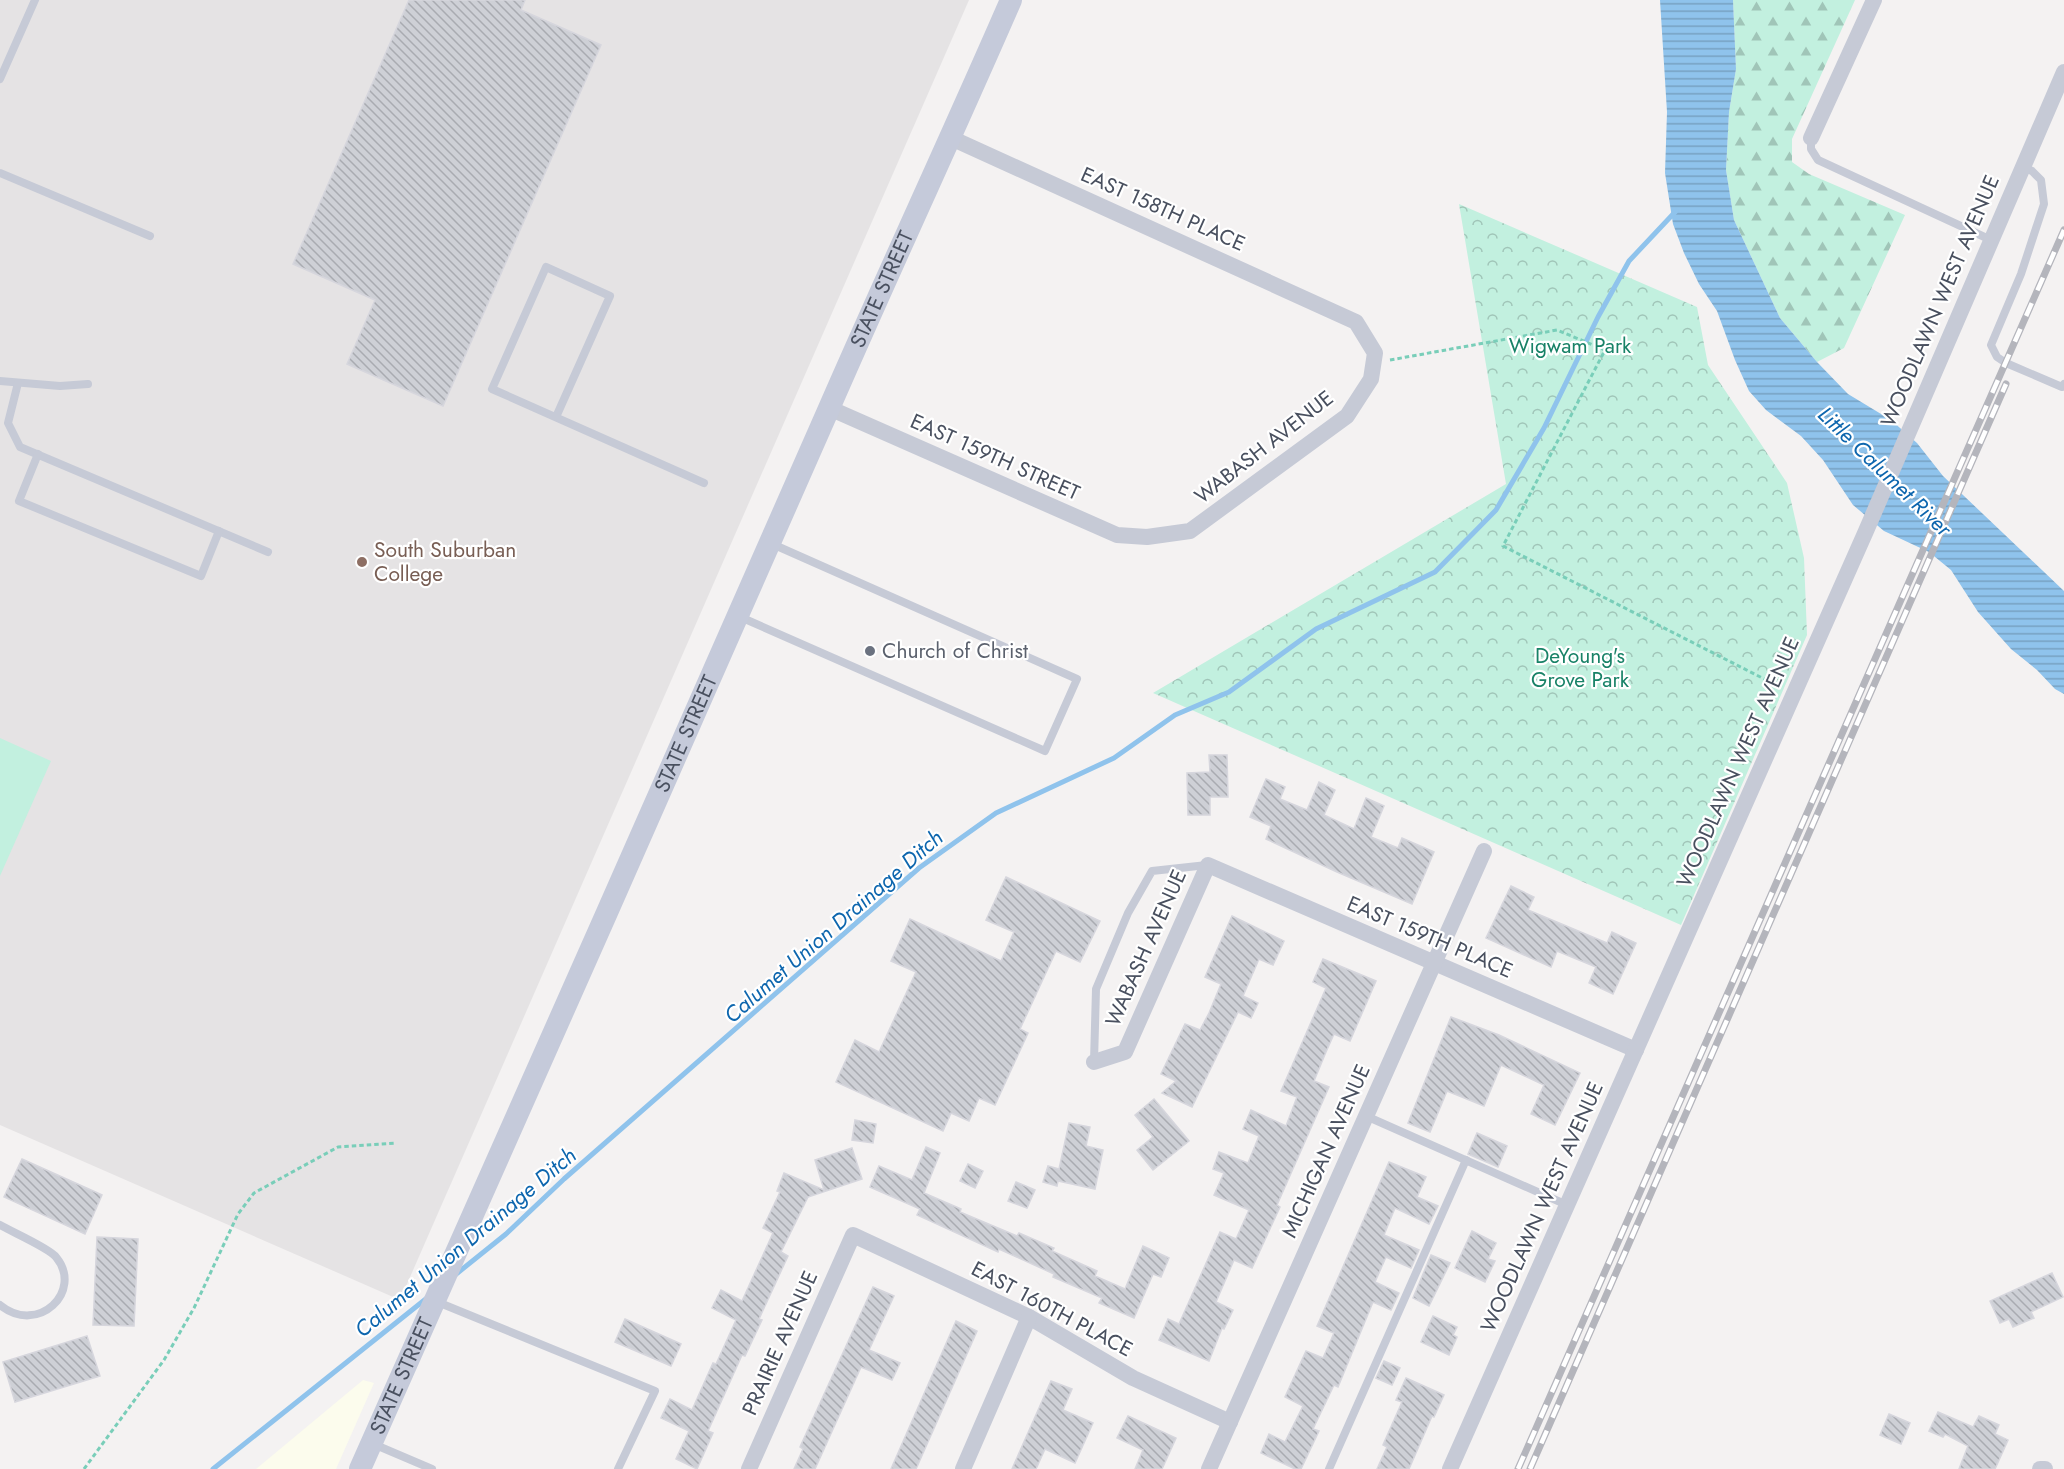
<svg xmlns="http://www.w3.org/2000/svg" width="2064" height="1469" font-family="Jost,sans-serif">
<style>
.commercial{fill:#fcfced}
.education{fill:#e5e3e4}
.forest{fill:url(#forest-firs)}
.park{fill:url(#park-crowns)}
.pitch{fill:#c2f0df}
.water{fill:url(#water-rules)}
.lines{fill:none;stroke-linecap:round;stroke-linejoin:round}
.stream{stroke:#8fc3ec;stroke-width:5}
.building{fill:url(#building-back-hatch);stroke:#d6d6dd;stroke-width:1.5}
.path{stroke:#79ceb9;stroke-width:3;stroke-dasharray:4.5 3;stroke-linecap:butt}
.lane{stroke:#c6cad6;stroke-width:8}
.street{stroke:#c6cad6;stroke-width:16}
.secondary{stroke:#c5cada;stroke-width:22}
.rail-casing{stroke:#b4b5bc;stroke-width:7}
.rail{stroke:#fff;stroke-width:4.5;stroke-dasharray:14;stroke-linecap:butt}
.education-dot{fill:#8d6e63;stroke:#fff;stroke-width:2}
.worship-dot{fill:#6b7280;stroke:#fff;stroke-width:2}
.labels{text-anchor:middle;dominant-baseline:central;stroke-width:4.5;stroke-linejoin:round;paint-order:stroke}
.street-label{font-size:21px;fill:#49505f;stroke:#fff}
.park-label{font-size:21px;fill:#188267;stroke:#fff}
.education-label{font-size:21px;fill:#785e54;stroke:#fff;text-anchor:start}
.worship-label{font-size:21px;fill:#5b616d;stroke:#fff;text-anchor:start}
.water-label{font-size:22px;font-style:italic;fill:#0d66ae;stroke:#fff}
</style>
<defs>
<pattern id="forest-firs" width="22" height="20" patternUnits="userSpaceOnUse" patternTransform="scale(1.5)"><rect width="22" height="20" fill="#c2f0df"/><path d="M5 1l3.5 6h-7zM16 11l3.5 6h-7z" fill="#a0c5b8"/></pattern>
<pattern id="park-crowns" width="20" height="18" patternUnits="userSpaceOnUse" patternTransform="scale(1.5)"><rect width="20" height="18" fill="#c2f0df"/><path d="M2 6a3 3 0 1 1 6 0M12 15a3 3 0 1 1 6 0" fill="none" stroke="#a0c5b8"/></pattern>
<pattern id="water-rules" width="6" height="5" patternUnits="userSpaceOnUse" patternTransform="scale(1.5)"><rect width="6" height="5" fill="#8fc3ec"/><path d="M0 2.5h6" fill="none" stroke="#77a1c2"/></pattern>
<pattern id="building-back-hatch" width="6" height="6" patternUnits="userSpaceOnUse" patternTransform="scale(1.5)"><rect width="6" height="6" fill="#ced0d6"/><path d="M-1 5l2 2M0 0l6 6M5-1l2 2" fill="none" stroke="#a9abb1"/></pattern>
</defs>
<rect width="100%" height="100%" fill="#f4f2f2"/>
<path class="commercial" d="M363 1380 374 1383 336 1469H256Z"/>
<path class="education" d="M0 0H969L400 1300 0 1125Z"/>
<path class="forest" d="M1733 0H1855L1792 139V162L1809 174 1905 215 1844 348 1817 362 1780 318 1734 220 1726 170 1729 112 1736 69Z"/>
<path class="park" d="M1459 204 1697 307 1708 365 1787 483 1804 558 1807 635 1681 925 1153 693 1506 484Z"/>
<path class="pitch" d="M0 738 51 761 0 876Z"/>
<path class="water" d="M1660 0H1733L1736 69 1729 112 1726 170 1734 220 1780 318 1817 362 1848 394 1891 420 1917 443 1943 476 2064 591V694L2055 689 2037 670 2011 649 1978 612 1951 570 1929 552 1884 531 1853 505 1823 460 1801 436 1766 410 1749 391 1735 360 1717 311 1699 284 1684 253 1673 224 1665 173 1667 112Z"/>
<g class="lines">
<g class="stream">
<path d="M455 1275 506 1234 564 1179 919 868 996 813 1114 758 1175 715 1229 692 1316 629 1435 572 1496 510 1544 428 1598 317 1629 261 1676 211"/>
<path d="M213 1469 427 1298"/>
</g>
</g>
<g class="building">
<path d="M409 0H525L521 10 601 45 443 406 347 364 375 300 293 264Z"/>
<path d="M1209 755H1227L1228 797H1210V815H1188L1187 773 1210 772Z"/>
<path d="M1266 779 1285 787 1280 799 1307 810 1319 782 1335 790 1324 815 1354 829 1366 798 1384 806 1371 837 1398 848 1402 838 1434 852 1412 904 1337 872 1266 839 1271 826 1250 817Z"/>
<path d="M1006 877 1100 921 1080 962 1056 951 1020 1029 1028 1033 995 1105 979 1098 969 1121 951 1113 943 1131 836 1082 855 1040 879 1052 916 972 891 961 910 919 1001 961 1014 932 986 920Z"/>
<path d="M1511 886 1534 897 1528 910 1607 943 1612 932 1636 943 1613 994 1589 983 1596 967 1557 951 1551 967 1486 938Z"/>
<path d="M1232 916 1284 941 1273 965 1259 959 1243 996 1258 1003 1251 1018 1238 1012 1192 1107 1162 1093 1176 1081 1161 1074 1185 1024 1200 1030 1209 1013 1221 984 1205 977Z"/>
<path d="M1323 959 1376 981 1350 1041 1334 1034 1326 1052 1314 1081 1329 1087 1277 1205 1280 1207 1252 1268 1234 1260 1216 1302 1233 1310 1224 1329 1222 1328 1209 1361 1159 1340 1168 1319 1179 1324 1220 1232 1236 1239 1249 1210 1214 1195 1224 1173 1213 1169 1219 1152 1248 1163 1259 1136 1243 1129 1251 1110 1286 1126 1297 1097 1281 1091 1326 988 1313 982Z"/>
<path d="M1451 1017 1499 1035 1580 1073 1555 1125 1531 1114 1544 1085 1501 1065 1484 1106 1447 1091 1430 1132 1408 1123Z"/>
<path d="M1154 1099 1189 1141 1153 1170 1137 1150 1153 1137 1135 1115Z"/>
<path d="M855 1120 876 1124 873 1143 852 1140Z"/>
<path d="M1069 1123 1090 1127 1086 1146 1103 1150 1095 1189 1058 1181 1057 1186 1043 1182 1048 1166 1059 1169Z"/>
<path d="M1477 1133 1507 1146 1498 1167 1468 1154Z"/>
<path d="M926 1147 940 1153 924 1193 961 1209 960 1212 1017 1236 1019 1233 1054 1248 1052 1251 1097 1271 1095 1276 1125 1289 1143 1246 1169 1258 1161 1277 1153 1274 1134 1318 1099 1303 1102 1298 1053 1277 1054 1274 999 1249 998 1252 917 1215 920 1209 870 1187 879 1166 912 1180Z"/>
<path d="M852 1148 862 1179 808 1197 781 1252 788 1256 759 1319 762 1320 745 1356 742 1355 708 1431 713 1433 697 1469 676 1459 689 1431 661 1418 670 1399 692 1410 713 1363 716 1364 736 1320 712 1308 721 1290 742 1301 773 1233 763 1228 780 1192 777 1191 784 1173 824 1190 815 1160Z"/>
<path d="M22 1159 102 1195 85 1234 4 1197Z"/>
<path d="M1389 1162 1426 1177 1417 1197 1438 1206 1429 1224 1395 1208 1384 1235 1419 1250 1411 1268 1386 1257 1375 1282 1399 1293 1391 1310 1373 1302 1338 1387 1334 1385 1313 1429 1319 1431 1301 1469H1295L1261 1453 1269 1434 1285 1442 1303 1406 1285 1397 1306 1351 1323 1358 1334 1333 1317 1326Z"/>
<path d="M968 1164 983 1171 975 1188 960 1181Z"/>
<path d="M1016 1182 1035 1190 1027 1208 1008 1201Z"/>
<path d="M1472 1231 1496 1243 1488 1259 1495 1261 1485 1282 1455 1268Z"/>
<path d="M97 1237 138 1239 134 1326 93 1325Z"/>
<path d="M1431 1255 1450 1263 1429 1306 1413 1298Z"/>
<path d="M2052 1273 2063 1297 2031 1312 2034 1318 2013 1327 2009 1319 2000 1323 1990 1301Z"/>
<path d="M873 1287 894 1296 869 1350 900 1363 892 1380 861 1367 815 1469H794L803 1449 800 1447Z"/>
<path d="M1433 1316 1457 1327 1453 1335 1457 1337 1449 1355 1421 1342Z"/>
<path d="M625 1319 681 1344 671 1366 615 1342Z"/>
<path d="M956 1321 977 1331 916 1469H891Z"/>
<path d="M87 1336 100 1376 15 1402 3 1362Z"/>
<path d="M1384 1361 1400 1368 1392 1385 1376 1378Z"/>
<path d="M1406 1378 1444 1395 1434 1417 1432 1416 1409 1469H1377L1387 1447 1383 1445 1402 1402 1396 1400Z"/>
<path d="M1051 1381 1072 1389 1063 1410 1093 1423 1075 1463 1045 1449 1036 1469H1012Z"/>
<path d="M1938 1412 1973 1427 1979 1416 1999 1425 1995 1434 2008 1440 1995 1469H1959L1968 1446 1945 1434 1943 1437 1929 1431Z"/>
<path d="M1889 1414 1910 1423 1901 1444 1880 1435Z"/>
<path d="M1128 1416 1176 1438 1162 1469H1135L1143 1450 1117 1438Z"/>
</g>
<g class="lines">
<g class="path">
<path d="M1390 360 1557 330 1605 350 1503 546 1780 687"/>
<path d="M84 1469 164 1360 194 1308 238 1214 254 1193 338 1147 396 1143"/>
</g>
<g class="lane">
<path d="M0 79 35 0"/>
<path d="M1811 138V149L1818 160 1991 240"/>
<path d="M2023 167 2032 171 2041 180 2044 204 2021 274 1991 345 1997 357 2006 363 2062 387 2064 384"/>
<path d="M0 173 150 236"/>
<path d="M0 381 60 386 88 384"/>
<path d="M18 383 8 423 20 447 268 552"/>
<path d="M556 417 610 296 546 267 492 389 704 483"/>
<path d="M38 454 19 501 201 576 219 531"/>
<path d="M738 616 1045 751 1077 679 770 543"/>
<path d="M1094 1062 1096 989 1128 913 1152 871 1207 865"/>
<path d="M1366 1116 1567 1205"/>
<path d="M0 1225C12 1232 49 1248 56 1257 84 1291 38 1336 0 1305"/>
<path d="M435 1301 655 1391 618 1469"/>
<path d="M371 1443 432 1469"/>
<path d="M1329 1469 1466 1160"/>
</g>
<g class="street">
<path d="M1811 138 1874 0"/>
<path d="M829 408 1117 535 1147 537 1190 531 1347 416 1371 379 1375 353 1356 322 951 138"/>
<path d="M1094 1062 1125 1052 1208 865 1636 1050"/>
<path d="M749 1469 853 1235 1029 1317 1133 1378 1230 1422"/>
<path d="M963 1469 1029 1317"/>
<path d="M1209 1469 1484 851"/>
<path d="M1450 1469 1866 531 2064 72"/>
<path d="M2040 1469H2045"/>
</g>
<path class="secondary" id="s1" d="M360 1469C517 1118 672 765 827 413 887 275 951 138 1011 0"/>
<defs>
<g id="rail">
<path d="M1518 1469 2064 230"/>
<path d="M1530 1469 2006 384"/>
</g>
</defs>
<use href="#rail" class="rail-casing"/>
<use href="#rail" class="rail"/>
</g>
<circle class="education-dot" cx="362" cy="562" r="6"/>
<circle class="worship-dot" cx="870" cy="651" r="6"/>
<g class="labels">
<g class="street-label">
<text transform="translate(1163 209) rotate(24)">EAST 158TH PLACE</text>
<text stroke="none"><textPath href="#s1" startOffset="1290">STATE STREET</textPath></text>
<text transform="translate(1940 301) rotate(-67)">WOODLAWN WEST AVENUE</text>
<text transform="translate(1264 447) rotate(-38)">WABASH AVENUE</text>
<text transform="translate(995 457) rotate(24)">EAST 159TH STREET</text>
<text stroke="none"><textPath href="#s1" startOffset="804">STATE STREET</textPath></text>
<text transform="translate(1738 762) rotate(-66)">WOODLAWN WEST AVENUE</text>
<text transform="translate(1430 937) rotate(23)">EAST 159TH PLACE</text>
<text transform="translate(1146 948) rotate(-66)">WABASH AVENUE</text>
<text transform="translate(1326 1151) rotate(-66)">MICHIGAN AVENUE</text>
<text transform="translate(1542 1207) rotate(-66)">WOODLAWN WEST AVENUE</text>
<text transform="translate(1052 1309) rotate(28)">EAST 160TH PLACE</text>
<text transform="translate(780 1343) rotate(-66)">PRAIRIE AVENUE</text>
<text stroke="none"><textPath href="#s1" startOffset="102">STATE STREET</textPath></text>
</g>
<g class="park-label">
<text x="1570" y="346">Wigwam Park</text>
<text x="1580" y="656">DeYoung's<tspan x="1580" dy="24">Grove Park</tspan></text>
</g>
<g class="education-label">
<text x="374" y="550">South Suburban<tspan x="374" dy="24">College</tspan></text>
</g>
<g class="worship-label">
<text x="882" y="651">Church of Christ</text>
</g>
<g class="water-label">
<text transform="translate(1885 471) rotate(44)">Little Calumet River</text>
<text transform="translate(833 926) rotate(-41)">Calumet Union Drainage Ditch</text>
<text transform="translate(465 1242) rotate(-40)">Calumet Union Drainage Ditch</text>
</g>
</g>
</svg>
